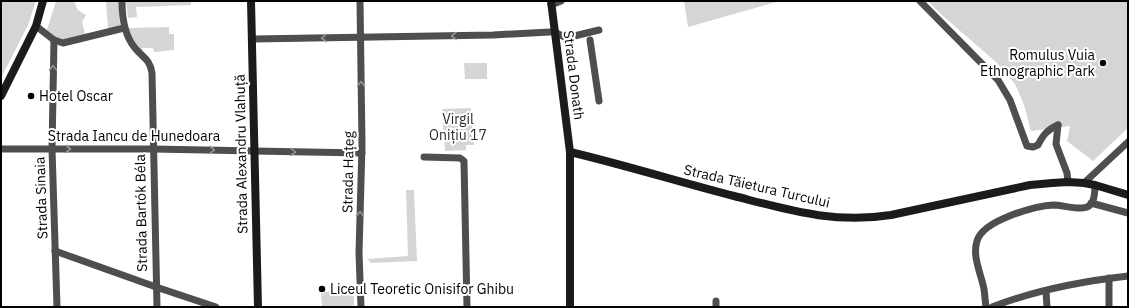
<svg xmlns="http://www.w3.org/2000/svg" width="1129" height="308" font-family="'IBM Plex Sans',sans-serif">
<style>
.green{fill:#d5d5d5}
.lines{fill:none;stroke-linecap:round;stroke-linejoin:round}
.minor{stroke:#4e4e4e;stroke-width:7}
.secondary{stroke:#1b1b1b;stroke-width:8}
.oneway{stroke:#959595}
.poi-dot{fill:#000;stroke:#fff;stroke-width:1.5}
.labels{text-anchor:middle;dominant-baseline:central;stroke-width:4;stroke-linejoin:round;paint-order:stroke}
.poi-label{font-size:14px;fill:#000;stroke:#fff;text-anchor:start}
.street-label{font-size:14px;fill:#000;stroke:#fff}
.park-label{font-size:14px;fill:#2c2c2c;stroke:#fff}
</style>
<rect width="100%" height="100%" fill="#fff"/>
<g class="green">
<path d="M1 1H36L28 25 1 78Z"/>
<path d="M56 1H74L78 10 86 15 82 22 85 34 61 41 47 30Z"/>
<path d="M106 1H119L120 26 108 29Z"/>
<path d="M126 1H191V5L136 7 137 17 128 18Z"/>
<path d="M684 1H780L688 27Z"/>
<path d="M928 1H1128V128L1093 161 1067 141 1070 126 1031 131 1024 105 1015 84 997 63 943 16Z"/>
<path d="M169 27V34H174V50L154 52 153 48H142V52L141 50 132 38 128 28Z"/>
<path d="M464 63H487V79H465Z"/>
<path d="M471 108 474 145H466V150L445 151 442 109Z"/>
<path d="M406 190H414L417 261 371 263 367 259 408 256Z"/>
<path d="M354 291V307H322L321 292Z"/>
</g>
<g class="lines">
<g class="minor">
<path d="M122 1C122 18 124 35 135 48 143 58 150 59 152 73L157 307"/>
<path d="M360 1 362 145 359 253 361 307"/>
<path d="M920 1 998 80 1010 100 1027 146 1033 147 1038 145C1043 135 1047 130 1058 125"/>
<path d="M551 5 561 1"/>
<path d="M36 26 54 40 63 43 124 28"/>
<path d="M252 39 493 35 550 32H555L566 38 599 30"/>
<path d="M54 40 52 149 57 307"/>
<path d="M590 40 599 101"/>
<path d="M1058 125 1056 144 1067 173 1068 182"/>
<path d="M1 149H153L362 153"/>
<path d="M424 157 460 158 464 161 467 307"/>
<path d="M1084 183 1128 142"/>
<path d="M1091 203 1128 213"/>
<path d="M55 251 156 287 216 307"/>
<path d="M1109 278V307"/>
<path d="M1046 291 1047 307"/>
<path d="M716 301V307"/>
<path d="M986 307C985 301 985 295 984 289 981 274 972 256 977 241 983 220 1035 206 1054 205 1063 205 1084 212 1090 205 1095 201 1095 191 1095 185"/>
<path d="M992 307C1033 291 1084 281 1128 276"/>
</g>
<g class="secondary">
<path d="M251 1 258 307"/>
<path d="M551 1 570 152V307"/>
<path d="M1 96 36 26 43 1"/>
<path d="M570 152C625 165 679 182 734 196 789 210 834 224 891 215L1030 185 1052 183 1068 182 1084 183 1095 185 1128 195"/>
</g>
</g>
<defs><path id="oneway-chevron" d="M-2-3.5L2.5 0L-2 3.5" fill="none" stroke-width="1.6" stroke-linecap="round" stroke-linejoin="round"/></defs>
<g class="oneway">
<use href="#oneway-chevron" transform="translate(454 36) rotate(179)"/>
<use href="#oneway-chevron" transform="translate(324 38) rotate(179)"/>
<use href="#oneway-chevron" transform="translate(53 68) rotate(-89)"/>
<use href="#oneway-chevron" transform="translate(361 84) rotate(-91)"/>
<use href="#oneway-chevron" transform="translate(68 149)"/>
<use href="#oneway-chevron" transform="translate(212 150) rotate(1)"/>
<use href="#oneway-chevron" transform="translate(293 152) rotate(1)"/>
<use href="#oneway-chevron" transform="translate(360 214) rotate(-88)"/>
</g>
<g class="poi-dot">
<circle cx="1103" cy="63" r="4"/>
<circle cx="31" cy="96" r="4"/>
<circle cx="322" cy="289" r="4"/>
</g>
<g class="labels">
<g class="poi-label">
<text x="1095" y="55" text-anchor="end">Romulus Vuia<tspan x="1095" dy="16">Ethnographic Park</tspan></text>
<text x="39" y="96">Hotel Oscar</text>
<text x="330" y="289">Liceul Teoretic Onisifor Ghibu</text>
</g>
<g class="street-label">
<text transform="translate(574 75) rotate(83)">Strada Donath</text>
<text x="134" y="136">Strada Iancu de Hunedoara</text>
<text transform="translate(241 154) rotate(-91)">Strada Alexandru Vlahuță</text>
<text transform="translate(348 172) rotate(-89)">Strada Hațeg</text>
<text transform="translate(757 186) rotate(13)">Strada Tăietura Turcului</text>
<text transform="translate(41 198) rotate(-92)">Strada Sinaia</text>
<text transform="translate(141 213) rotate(-91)">Strada Bartók Béla</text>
</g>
<g class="park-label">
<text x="458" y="119">Virgil<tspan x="458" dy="16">Onițiu 17</tspan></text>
</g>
</g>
<rect width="1129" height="308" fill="none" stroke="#000000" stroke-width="4"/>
</svg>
